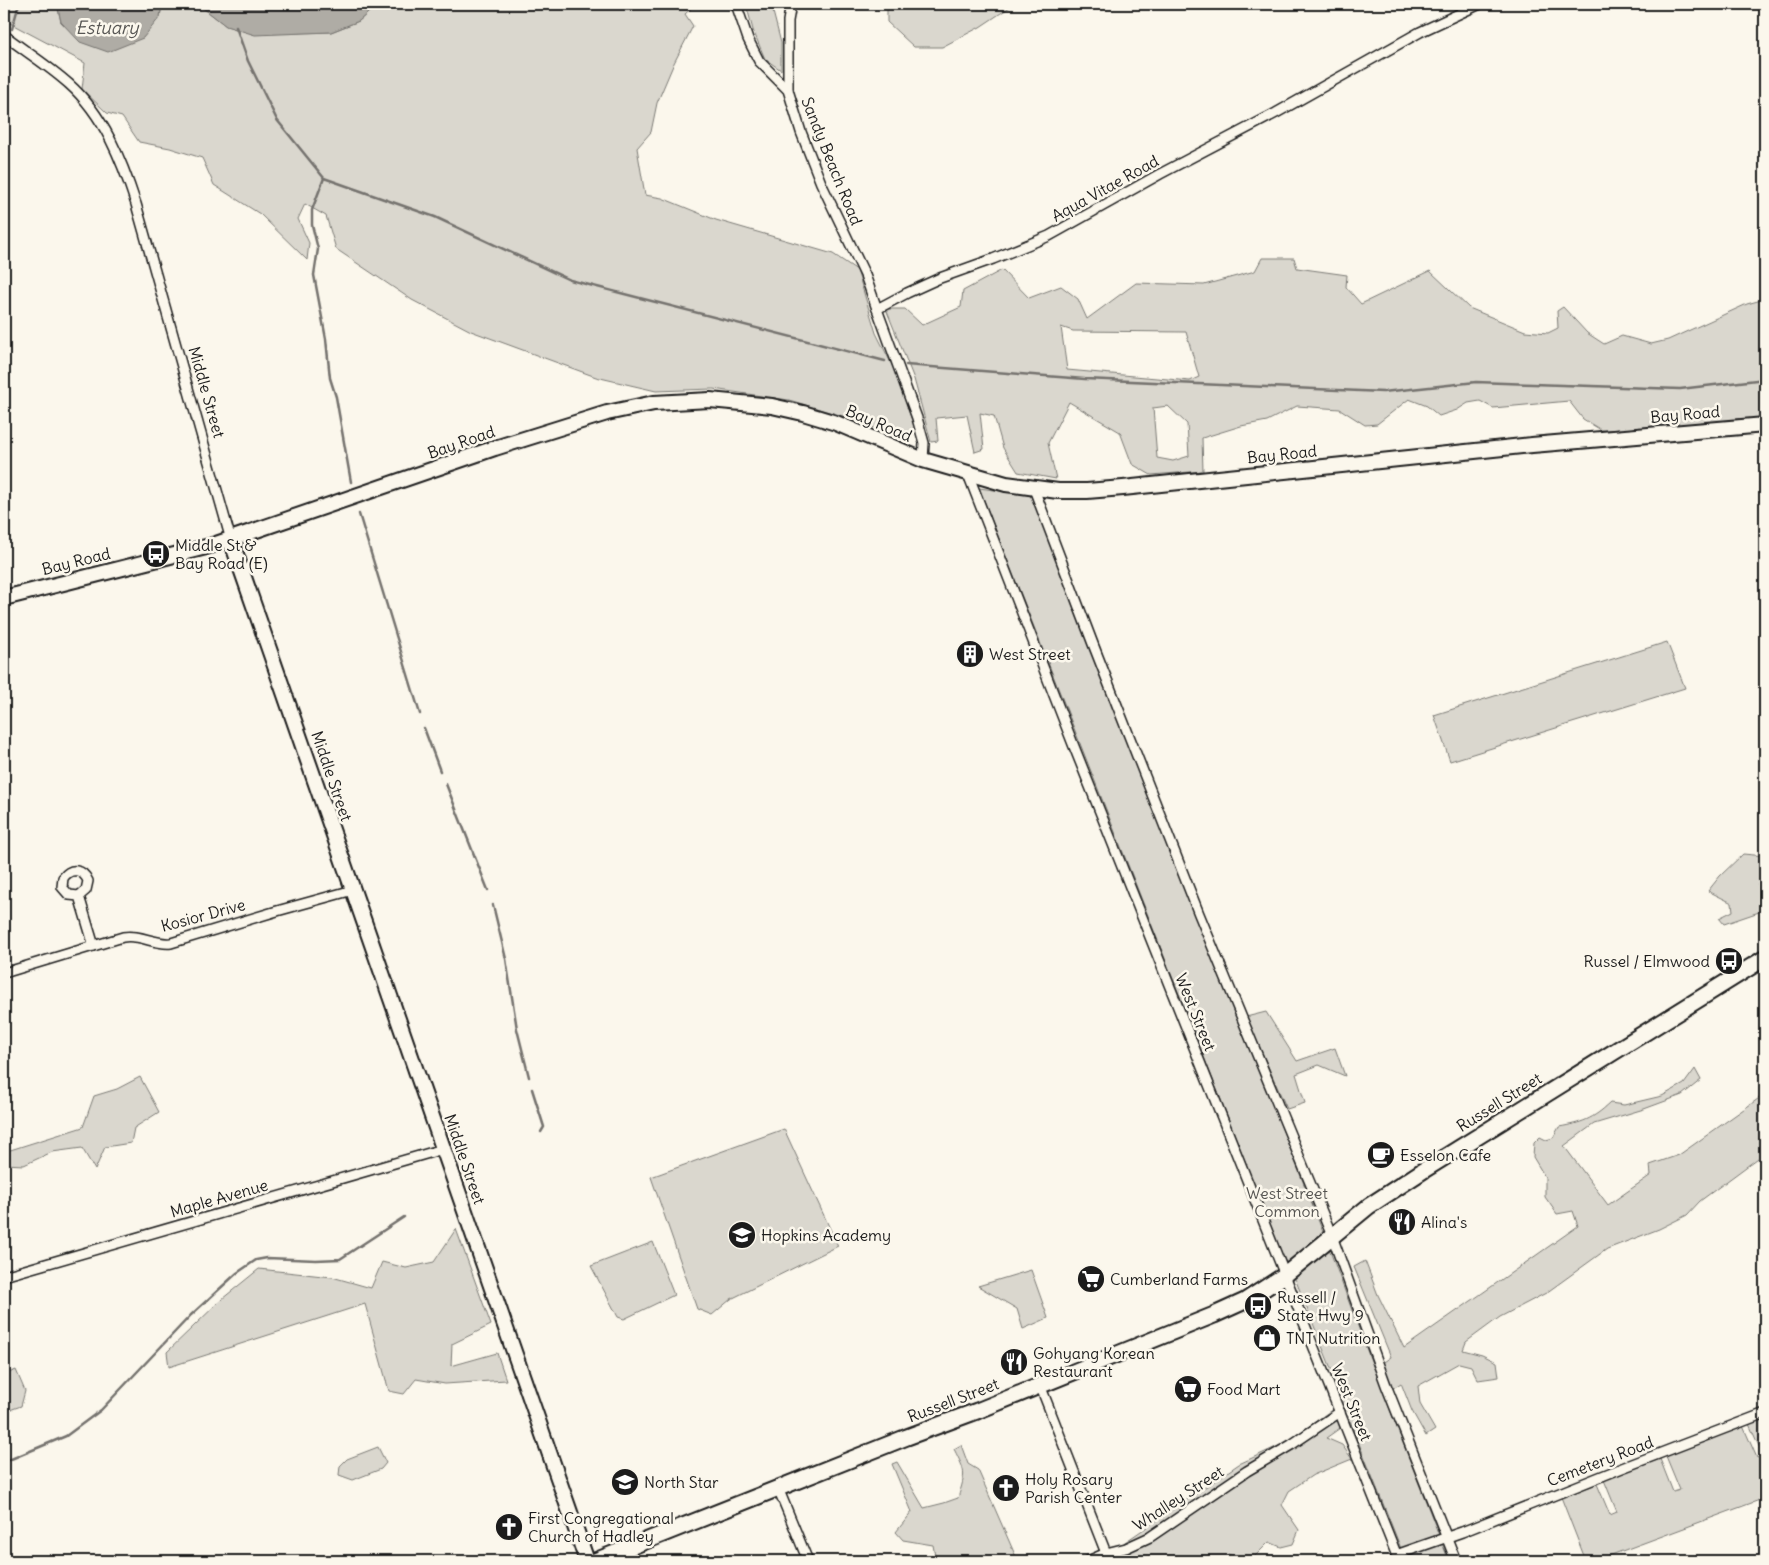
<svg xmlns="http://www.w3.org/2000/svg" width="1769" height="1565" font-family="Delius,sans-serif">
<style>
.green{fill:#dad7ce;stroke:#7b7a75;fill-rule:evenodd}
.water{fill:#afaca5;stroke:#74726e}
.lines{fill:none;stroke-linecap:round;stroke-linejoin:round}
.stream{stroke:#74726e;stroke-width:2.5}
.minor-casing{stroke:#1c1c1c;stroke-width:12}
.secondary-casing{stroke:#1c1c1c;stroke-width:18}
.trunk-casing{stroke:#1c1c1c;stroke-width:19}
.minor{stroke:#fbf7ec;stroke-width:9}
.secondary{stroke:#fbf7ec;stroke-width:14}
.trunk{stroke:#fbf7ec;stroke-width:15}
.labels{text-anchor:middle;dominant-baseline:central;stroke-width:5;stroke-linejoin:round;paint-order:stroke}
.street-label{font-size:16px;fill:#1c1c1c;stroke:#fbf7ec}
.poi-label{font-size:16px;fill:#1c1c1c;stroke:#fbf7ec;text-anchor:start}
.park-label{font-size:16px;fill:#555451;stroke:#fbf7ec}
.water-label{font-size:18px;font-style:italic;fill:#575653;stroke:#fbf7ec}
</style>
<rect width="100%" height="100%" fill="#fbf7ec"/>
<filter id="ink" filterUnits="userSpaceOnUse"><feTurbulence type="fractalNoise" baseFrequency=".02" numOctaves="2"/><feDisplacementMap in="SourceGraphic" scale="10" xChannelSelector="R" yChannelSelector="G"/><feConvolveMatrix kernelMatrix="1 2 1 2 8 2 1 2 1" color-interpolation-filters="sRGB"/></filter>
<g filter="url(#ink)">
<g class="green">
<path d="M4 4H57L61 22 160 17 162 4H198L226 26 259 34 331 32 359 21 378 4H696L685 14 693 26 674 63 657 103 651 132 637 148 645 195 662 198 716 220 833 254 857 270 876 333 895 371 915 429 903 440 853 419 789 400 713 389 656 391 596 377 471 331 412 300 336 249 326 216 305 204 298 219 309 243 307 260 260 214 214 185 202 158 170 148 139 142 122 117 107 113 82 89 85 63 4 20Z"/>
<path d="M746 4H771L781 43V70L765 59 753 30Z"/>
<path d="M885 4H1013V5L980 27 942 47H914L887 22V7Z"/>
<path d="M1262 258H1294L1297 268 1347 275 1346 287 1361 304 1430 271 1469 308 1525 331 1548 333 1558 328 1557 311 1563 307 1587 333 1604 344 1622 336 1651 344 1668 340 1747 304 1765 299V419L1696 426 1601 430 1583 419 1569 401 1493 408 1480 401 1468 403 1457 410 1439 416 1427 406 1409 399 1377 424 1365 425 1340 409 1297 406 1267 421 1241 426 1202 438 1203 471 1151 475 1132 464 1120 432 1069 402 1048 443 1056 479 1018 472 1003 448 994 416 980 413 984 449 975 452 967 415 936 418 938 441 931 442 914 379 886 309H905L922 325 961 307 963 291 1002 270 1029 298 1061 286 1078 299 1087 319 1136 283 1204 285 1255 271ZM1061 327 1073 331 1186 332 1199 377 1190 381 1067 370ZM1168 406 1187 424 1189 456 1173 461 1157 458 1153 408Z"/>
<path d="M979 488 1031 495 1321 1227 1374 1369 1391 1357 1354 1267 1365 1261 1378 1295 1404 1348 1578 1226 1573 1211 1557 1214 1545 1197V1177L1533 1157 1534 1143 1540 1137 1546 1140 1553 1138 1559 1127C1582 1123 1593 1119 1610 1103L1624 1105 1662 1096 1684 1084 1695 1069 1701 1080 1682 1095 1644 1109 1594 1124 1564 1146 1608 1205 1651 1175 1650 1165 1679 1155 1765 1094V1153L1700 1201 1687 1215 1659 1229 1607 1249 1546 1293 1500 1317 1466 1342 1463 1350 1482 1355 1497 1362 1499 1377 1478 1380 1471 1366 1459 1363 1418 1386 1420 1404 1435 1430 1426 1436 1412 1411 1401 1383 1384 1394 1449 1561H1406L1350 1421 1326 1438 1342 1445 1352 1459 1313 1475 1289 1491 1282 1505 1299 1530 1293 1544 1281 1547 1269 1542 1254 1557 1240 1558 1228 1554 1226 1561H1209L1208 1560 1206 1561H1110L1106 1555 1239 1464 1287 1442 1344 1401 1296 1281 1283 1257Z"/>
<path d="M1667 642 1685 688 1450 761 1434 715Z"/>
<path d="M1743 854 1765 856V881L1758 884 1764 900 1762 911 1724 924 1719 918 1733 911 1732 903 1708 891 1720 876Z"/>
<path d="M1266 1012 1297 1061 1335 1048 1345 1076 1319 1065 1296 1074 1305 1103 1287 1109 1246 1017Z"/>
<path d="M140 1077 159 1112 134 1128 131 1143 105 1147 95 1170 82 1148 52 1152 24 1165 4 1164V1152L83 1127 94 1096 117 1089Z"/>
<path d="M784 1129 838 1246 731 1299 712 1315 697 1309 651 1177Z"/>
<path d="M456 1229 491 1325 452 1344 451 1366 497 1353 506 1380 445 1384 416 1379 404 1394 389 1391 365 1304 169 1367 167 1352 222 1299 259 1269 332 1277 371 1288 382 1262 406 1268 434 1262Z"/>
<path d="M653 1242 674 1295 624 1319 618 1317 591 1266Z"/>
<path d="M1031 1270 1048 1318 1023 1329 1017 1309 978 1286Z"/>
<path d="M16 1370 25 1391 21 1406 4 1412V1375Z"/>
<path d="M1765 1418V1498L1595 1561H1586L1561 1497 1597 1484 1610 1515 1617 1512 1604 1480 1660 1459 1673 1492 1680 1490 1666 1456 1743 1426 1757 1458 1763 1455 1749 1424Z"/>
<path d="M961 1445 968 1464 978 1470 1016 1557 1009 1561H936L933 1545 903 1540 896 1532 912 1512 892 1464 897 1462 924 1508 944 1503 958 1498C966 1472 966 1473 954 1449Z"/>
<path d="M378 1447 386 1463 381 1469 353 1480 339 1475 340 1466 347 1459Z"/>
</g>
<g class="water">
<path d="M57 4H162L160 17 143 38 108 52 80 42 61 22Z"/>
<path d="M198 4H378L359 21 331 32 255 35 226 26Z"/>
</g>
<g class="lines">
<g class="stream">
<path d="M236 27 248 61 277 120 324 178 435 217 570 280 885 361"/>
<path d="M12 29 19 4"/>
<path d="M324 178 312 210V225L318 249 314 275 326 339 330 378 336 397 351 482"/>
<path d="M906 365 1085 379 1383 392 1476 382 1680 389 1765 379"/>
<path d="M359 514 420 714"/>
<path d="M424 728 440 771"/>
<path d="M446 784 488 890"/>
<path d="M493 905 506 959 517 1029 529 1077"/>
<path d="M532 1089 544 1127 541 1132"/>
<path d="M4 1462 66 1436 101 1410 191 1315 237 1273 256 1260 267 1258 316 1260 340 1259 404 1217"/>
</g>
<defs>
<g id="minor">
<path d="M736 4 748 39 759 61 788 90 801 132 821 183 865 275 877 309"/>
<path d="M4 35C25 51 49 66 69 84 104 115 122 161 136 204L231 540"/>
<path d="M788 90V21L791 4"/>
<path d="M923 460 924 443 917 418 877 309 907 293 940 278 993 259 1049 236 1160 174 1276 113 1420 32 1480 4"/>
<path d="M968 474 1073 744 1399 1561"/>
<path d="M1034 489 1093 644 1199 914 1332 1236 1386 1385 1456 1561"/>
<path d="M79 896 69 895 62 887 63 878C71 867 83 869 88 881L86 890 79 896 94 946"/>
<path d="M4 973 123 937C141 934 154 945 171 943L277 911 353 890"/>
<path d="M4 1276 443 1149"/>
<path d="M1040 1385 1106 1553"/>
<path d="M778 1488 808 1561"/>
<path d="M1396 1555 1462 1532 1622 1468 1765 1413"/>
<path d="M1088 1561 1106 1553 1126 1548 1150 1537 1247 1471 1291 1445 1340 1412"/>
</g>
<g id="secondary">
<path d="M231 540 587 1561"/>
<path d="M4 598 210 546 495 448 607 413 654 403 710 400 772 406 803 413 836 423 923 460 1006 484 1058 491H1087L1123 488 1532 445 1765 425"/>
</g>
<path id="trunk" d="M595 1561 907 1437 977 1411 1214 1315 1245 1301 1285 1275 1369 1206 1424 1170 1765 958"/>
</defs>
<use href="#minor" class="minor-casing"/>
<use href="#secondary" class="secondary-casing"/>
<use href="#trunk" class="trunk-casing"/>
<use href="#minor" class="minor"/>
<use href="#secondary" class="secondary"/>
<use href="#trunk" class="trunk"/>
</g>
</g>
<defs>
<symbol id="bus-disc" viewBox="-11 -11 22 22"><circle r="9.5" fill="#1c1c1c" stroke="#fbf7ec"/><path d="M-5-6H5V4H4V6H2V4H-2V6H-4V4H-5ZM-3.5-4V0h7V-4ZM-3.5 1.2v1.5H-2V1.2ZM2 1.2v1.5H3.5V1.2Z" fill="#fff"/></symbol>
<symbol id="building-disc" viewBox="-11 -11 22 22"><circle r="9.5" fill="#1c1c1c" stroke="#fbf7ec"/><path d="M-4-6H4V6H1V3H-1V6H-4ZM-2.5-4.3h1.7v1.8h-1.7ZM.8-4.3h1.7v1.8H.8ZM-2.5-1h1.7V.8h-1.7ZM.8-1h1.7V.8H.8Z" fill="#fff"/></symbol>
<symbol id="cafe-disc" viewBox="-11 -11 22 22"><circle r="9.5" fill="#1c1c1c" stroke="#fbf7ec"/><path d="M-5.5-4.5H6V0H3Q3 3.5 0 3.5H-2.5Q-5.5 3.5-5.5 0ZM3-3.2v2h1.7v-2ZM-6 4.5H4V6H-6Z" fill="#fff"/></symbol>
<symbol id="restaurant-disc" viewBox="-11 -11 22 22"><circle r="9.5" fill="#1c1c1c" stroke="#fbf7ec"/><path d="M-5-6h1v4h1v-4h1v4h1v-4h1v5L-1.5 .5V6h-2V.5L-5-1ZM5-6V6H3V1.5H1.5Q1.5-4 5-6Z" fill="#fff"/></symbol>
<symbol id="school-disc" viewBox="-11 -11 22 22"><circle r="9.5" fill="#1c1c1c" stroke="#fbf7ec"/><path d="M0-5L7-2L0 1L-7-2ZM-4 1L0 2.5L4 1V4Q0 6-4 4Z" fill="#fff"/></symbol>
<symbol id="supermarket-disc" viewBox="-11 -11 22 22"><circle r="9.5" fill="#1c1c1c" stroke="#fbf7ec"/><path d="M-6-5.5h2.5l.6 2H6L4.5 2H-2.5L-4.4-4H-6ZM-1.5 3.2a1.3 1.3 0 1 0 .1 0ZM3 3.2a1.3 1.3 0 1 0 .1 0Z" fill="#fff"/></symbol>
<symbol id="shop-disc" viewBox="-11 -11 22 22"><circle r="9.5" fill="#1c1c1c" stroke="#fbf7ec"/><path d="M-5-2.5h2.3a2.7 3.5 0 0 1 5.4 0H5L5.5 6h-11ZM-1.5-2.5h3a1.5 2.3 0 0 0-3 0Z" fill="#fff"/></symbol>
<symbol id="church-disc" viewBox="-11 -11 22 22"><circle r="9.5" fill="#1c1c1c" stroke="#fbf7ec"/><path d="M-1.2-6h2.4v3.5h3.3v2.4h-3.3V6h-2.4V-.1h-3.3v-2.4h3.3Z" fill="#fff"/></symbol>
</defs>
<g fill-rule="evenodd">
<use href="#bus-disc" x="140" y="538" width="32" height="32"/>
<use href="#building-disc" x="954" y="638" width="32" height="32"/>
<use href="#bus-disc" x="1713" y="945" width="32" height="32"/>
<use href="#cafe-disc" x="1365" y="1139" width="32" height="32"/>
<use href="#restaurant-disc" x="1386" y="1206" width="32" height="32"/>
<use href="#school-disc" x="726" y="1219" width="32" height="32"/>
<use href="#supermarket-disc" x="1075" y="1263" width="32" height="32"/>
<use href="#bus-disc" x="1242" y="1290" width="32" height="32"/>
<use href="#shop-disc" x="1251" y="1322" width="32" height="32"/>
<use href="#restaurant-disc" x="998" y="1346" width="32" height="32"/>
<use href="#supermarket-disc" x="1172" y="1373" width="32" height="32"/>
<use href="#school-disc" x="609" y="1466" width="32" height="32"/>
<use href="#church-disc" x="990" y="1472" width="32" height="32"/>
<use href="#church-disc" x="493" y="1511" width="32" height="32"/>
</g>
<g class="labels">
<g class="street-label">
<text transform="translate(832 161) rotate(68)">Sandy Beach Road</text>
<text transform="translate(1105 188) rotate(-29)">Aqua Vitae Road</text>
<text transform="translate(207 392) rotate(74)">Middle Street</text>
<text transform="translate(1685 414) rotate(-5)">Bay Road</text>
<text transform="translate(879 423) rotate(23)">Bay Road</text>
<text transform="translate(461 442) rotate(-19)">Bay Road</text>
<text transform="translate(1282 454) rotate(-6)">Bay Road</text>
<text transform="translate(76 561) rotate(-14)">Bay Road</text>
<text transform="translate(332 776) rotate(71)">Middle Street</text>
<text transform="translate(203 915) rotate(-15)">Kosior Drive</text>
<text transform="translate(1196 1012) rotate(68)">West Street</text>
<text transform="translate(1499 1102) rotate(-32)">Russell Street</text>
<text transform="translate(465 1159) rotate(71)">Middle Street</text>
<text transform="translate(219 1198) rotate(-16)">Maple Avenue</text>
<text transform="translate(953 1400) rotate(-21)">Russell Street</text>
<text transform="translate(1352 1402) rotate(68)">West Street</text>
<text transform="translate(1600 1461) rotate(-21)">Cemetery Road</text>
<text transform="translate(1178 1498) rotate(-33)">Whalley Street</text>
</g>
<g class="poi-label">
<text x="175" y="545">Middle St &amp;<tspan x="175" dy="18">Bay Road (E)</tspan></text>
<text x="989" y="654">West Street</text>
<text x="1710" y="961" text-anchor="end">Russel / Elmwood</text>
<text x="1400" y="1155">Esselon Cafe</text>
<text x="1421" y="1222">Alina's</text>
<text x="761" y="1235">Hopkins Academy</text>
<text x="1110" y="1279">Cumberland Farms</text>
<text x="1277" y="1297">Russell /<tspan x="1277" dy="18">State Hwy 9</tspan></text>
<text x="1286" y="1338">TNT Nutrition</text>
<text x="1033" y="1353">Gohyang Korean<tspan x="1033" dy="18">Restaurant</tspan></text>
<text x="1207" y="1389">Food Mart</text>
<text x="1025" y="1479">Holy Rosary<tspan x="1025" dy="18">Parish Center</tspan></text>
<text x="644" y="1482">North Star</text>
<text x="528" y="1518">First Congregational<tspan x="528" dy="18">Church of Hadley</tspan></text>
</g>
<g class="park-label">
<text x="1287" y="1193">West Street<tspan x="1287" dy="18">Common</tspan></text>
</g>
<g class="water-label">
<text x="107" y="27">Estuary</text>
</g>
</g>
<rect width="1769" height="1565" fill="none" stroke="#fbf7ec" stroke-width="20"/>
<rect x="10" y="10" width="1749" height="1545" fill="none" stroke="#1c1c1c" stroke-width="2" filter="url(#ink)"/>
</svg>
